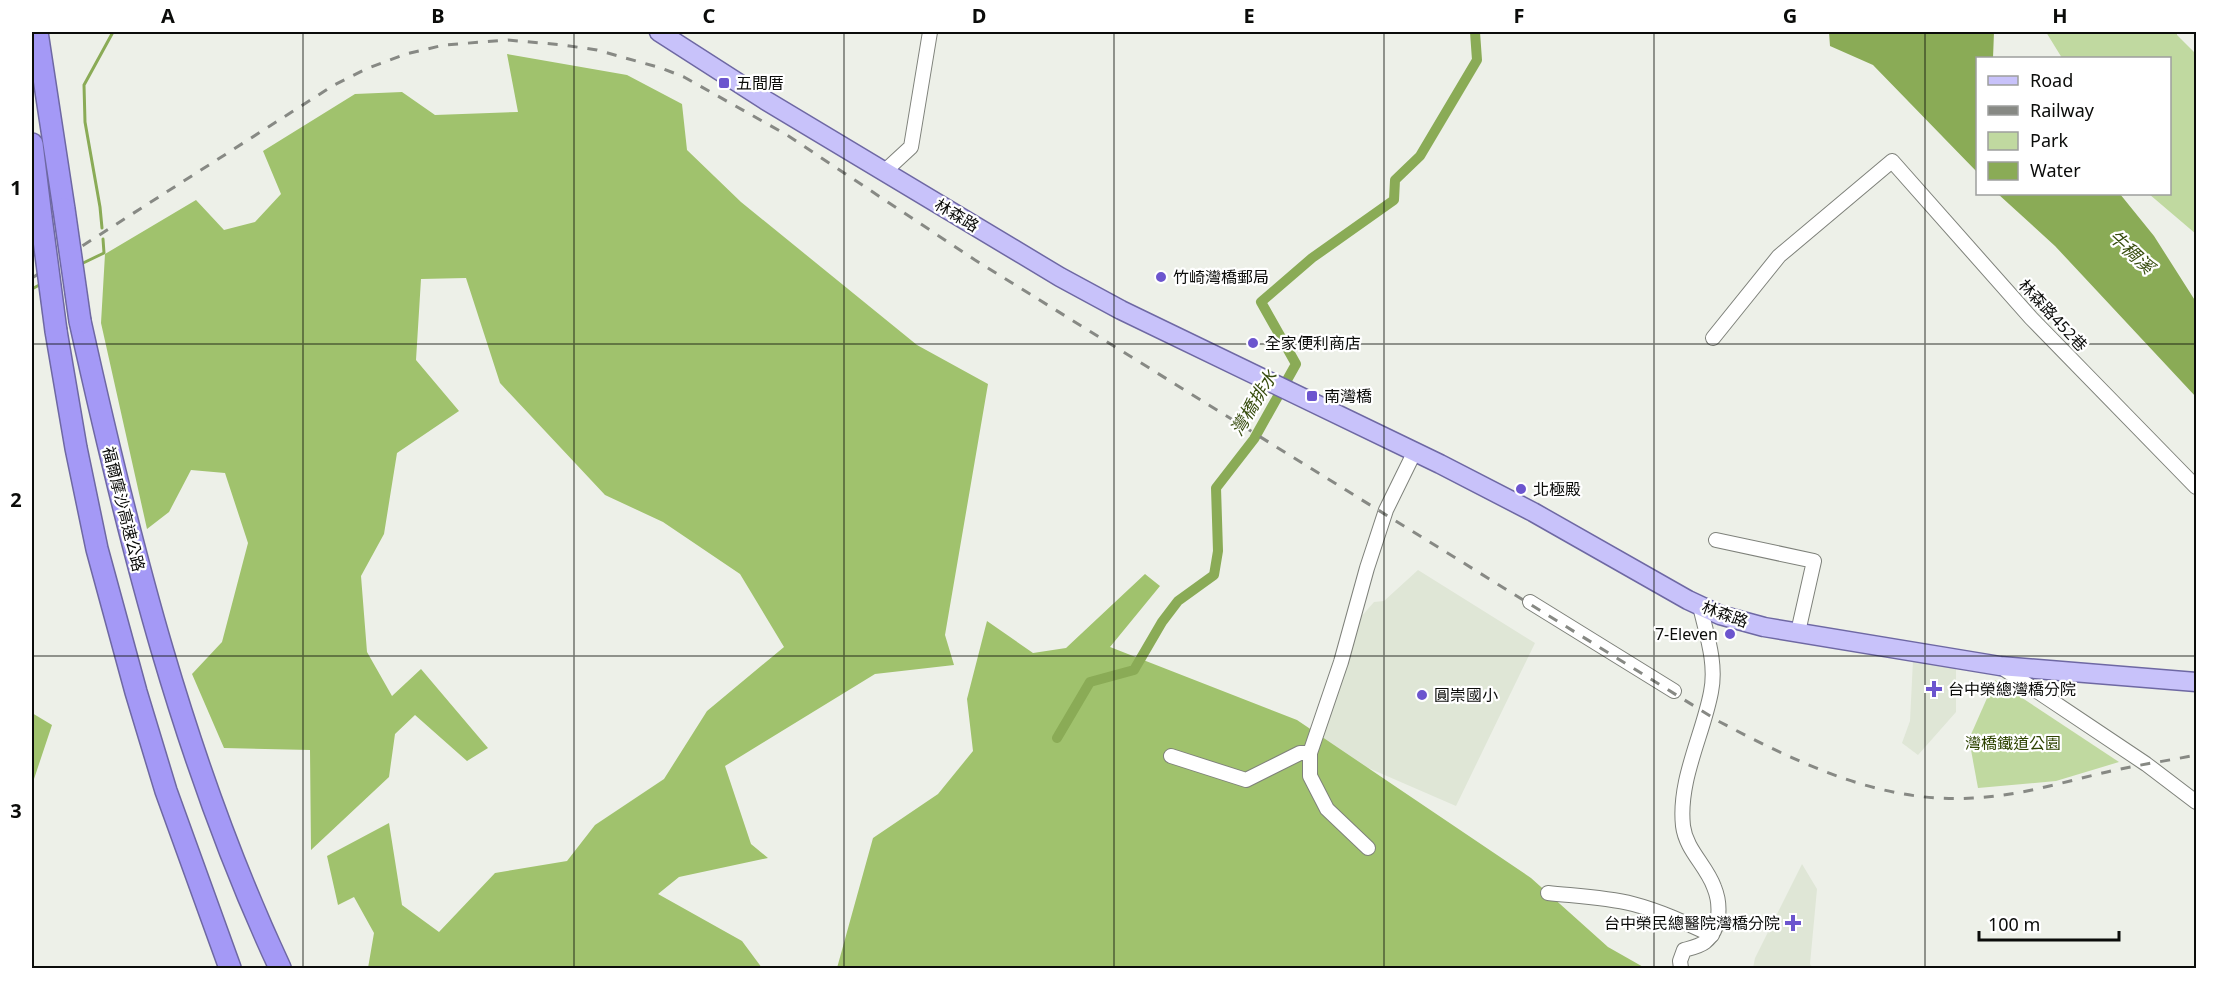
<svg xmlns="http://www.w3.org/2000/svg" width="2228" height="1000" viewBox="0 0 2228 1000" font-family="'Noto Sans','Noto Sans TC',sans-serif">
<rect width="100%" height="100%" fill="#edf0e8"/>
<g fill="#dfe6d6">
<polygon points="1418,570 1535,643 1456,806 1320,747 1353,626 1374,602 1384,601"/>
<polygon points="1913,660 1956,666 1956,712 1918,755 1902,743 1910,721"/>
<polygon points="1802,864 1817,889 1810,964 1813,968 1753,968 1755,958"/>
</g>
<g fill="#c0d9a0">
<polygon points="2046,32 2177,32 2177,35 2196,54 2196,234 2149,194 2170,194 2170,58 2062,58"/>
<polygon points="1995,680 2119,762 2056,781 1978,788 1969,739"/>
</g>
<g fill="#a0c26d">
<polygon points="507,54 627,75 682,104 687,150 741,202 917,345 988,384 945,635 954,665 875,674 725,766 751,844 768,858 679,877 658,894 742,941 762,968 368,968 374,933 354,897 338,905 327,856 389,823 402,905 439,932 495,873 567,861 595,825 664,779 707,711 784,647 740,574 663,522 605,495 500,383 466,278 421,279 416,360 459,411 397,453 384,534 361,576 367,652 392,696 421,669 488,748 467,761 415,715 395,734 389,777 311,850 310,750 224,748 192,674 222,642 248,543 225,473 191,470 169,512 147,529 101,323 105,254 196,200 224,230 255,222 281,194 263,151 355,94 402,92 435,115 518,112"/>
<polygon points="1145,574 1160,586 1110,647 1297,720 1531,878 1608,947 1645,968 837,968 873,838 938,794 973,751 967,699 987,621 1033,653 1066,648"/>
<polygon points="32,713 52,725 32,785"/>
</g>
<g fill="#8aab56">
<polygon points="1829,32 1994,32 1993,58 1978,58 1977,172 1873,65 1830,46"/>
<polygon points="1998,194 2120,194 2154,236 2196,302 2196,397 2055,246"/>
</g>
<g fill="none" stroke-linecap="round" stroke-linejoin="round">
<g stroke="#8aab56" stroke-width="3">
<polyline points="102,228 100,207 85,122 84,85 113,32"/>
<polyline points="79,265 104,253 103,239"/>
<polyline points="32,289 41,284"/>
</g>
<polyline stroke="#8aab56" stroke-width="10" points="1057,738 1090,682 1134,670 1162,622 1178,601 1214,575 1218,551 1216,488 1254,439 1296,364 1261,302 1312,258 1394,200 1395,180 1420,156 1477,60 1475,32"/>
<defs>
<g id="minor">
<polyline points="885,171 911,147 930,32"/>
<polyline points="1713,338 1779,256 1892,161 2031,318 2196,487"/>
<polyline points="1716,540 1814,561 1798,632"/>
<polyline points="1530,602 1674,691"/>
<polyline points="2001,667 2146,764 2196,802"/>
<polyline points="1171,756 1246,780 1300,753 1310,753"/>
<polyline points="1368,848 1327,809 1310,776 1310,753 1341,662 1367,568 1386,510 1415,451"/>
<path d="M1548,893C1576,896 1605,897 1633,904C1660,911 1686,923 1712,935"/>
<path d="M1681,968L1680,961L1684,950C1691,948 1700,946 1705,942C1721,929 1721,904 1714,887C1706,865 1686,850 1683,826C1678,780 1703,735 1711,692C1717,663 1706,633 1700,606"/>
</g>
<polyline id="major" points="659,32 765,100 1060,277 1121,310 1440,464 1533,512 1688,600 1720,615 1764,627 2000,666 2196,682"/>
<g id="highway">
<polyline points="37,32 64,209"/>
<polyline points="32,144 41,217"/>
<path d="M80,321C129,542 184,763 280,968"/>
<polyline points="56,331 76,448 97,549 136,692 166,791 230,968"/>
</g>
</defs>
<use href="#minor" stroke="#7e817a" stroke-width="16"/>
<use href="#major" stroke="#6e68a3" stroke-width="21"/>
<use href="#highway" stroke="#6e68a3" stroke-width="24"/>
<use href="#minor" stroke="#fff" stroke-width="14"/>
<use href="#major" stroke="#c8c2fa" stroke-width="18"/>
<use href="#highway" stroke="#a499f6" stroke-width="21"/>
<path stroke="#878984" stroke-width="3" stroke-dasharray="10 10" stroke-linecap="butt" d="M32,278L334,85L366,69L406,54L444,45L508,40L563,45L597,50L661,68L684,77L787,135L975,260L1720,722C1798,763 1882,804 1973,798C2019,796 2063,782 2107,772C2136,765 2167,761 2196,755"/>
<defs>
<g id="highway-bridge">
<polyline points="64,209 80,321"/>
<polyline points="41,217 56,331"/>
</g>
</defs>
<use href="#highway-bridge" stroke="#6e68a3" stroke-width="24" stroke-linecap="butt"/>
<use href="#highway-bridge" stroke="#a499f6" stroke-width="21"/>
</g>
<path fill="none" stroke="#0b0c0a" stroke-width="1.5" stroke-opacity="0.55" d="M303,32V968M574,32V968M844,32V968M1114,32V968M1384,32V968M1654,32V968M1925,32V968M32,344H2196M32,656H2196"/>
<g fill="#6c55ce" stroke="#fff" stroke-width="2">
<rect x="718" y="77" width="12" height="12" rx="3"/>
<circle cx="1161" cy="277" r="6"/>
<circle cx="1253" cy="343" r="6"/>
<rect x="1306" y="390" width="12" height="12" rx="3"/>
<circle cx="1521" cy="489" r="6"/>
<circle cx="1730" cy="634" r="6"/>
<path d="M1931 680h6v6h6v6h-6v6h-6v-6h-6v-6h6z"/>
<circle cx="1422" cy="695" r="6"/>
<path d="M1790 914h6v6h6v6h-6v6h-6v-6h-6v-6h6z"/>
</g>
<g text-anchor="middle" stroke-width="4.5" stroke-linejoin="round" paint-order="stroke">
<g font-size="16" fill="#0b0c0a" stroke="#fff" text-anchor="start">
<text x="736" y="89">五間厝</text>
<text x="1173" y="283">竹崎灣橋郵局</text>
<text x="1265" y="349">全家便利商店</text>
<text x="1324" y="402">南灣橋</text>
<text x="1533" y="495">北極殿</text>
<text x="1718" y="640" text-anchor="end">7-Eleven</text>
<text x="1948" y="695">台中榮總灣橋分院</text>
<text x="1434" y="701">圓崇國小</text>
<text x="1780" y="929" text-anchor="end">台中榮民總醫院灣橋分院</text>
</g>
<g font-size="16" fill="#0b0c0a" stroke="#fff">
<text transform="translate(957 215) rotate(31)" y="6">林森路</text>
<text transform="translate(2053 315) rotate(47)" y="6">林森路452巷</text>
<text transform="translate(124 509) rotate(76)" y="6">福爾摩沙高速公路</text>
<text transform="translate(1725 614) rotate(20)" y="6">林森路</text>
</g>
<g font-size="16" fill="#2e4301" stroke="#fff">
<text x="2013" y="749">灣橋鐵道公園</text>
</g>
<g font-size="18" font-style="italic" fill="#384d0f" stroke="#fff">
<text transform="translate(2131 252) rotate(43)" y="6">牛稠溪</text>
<text transform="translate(1254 403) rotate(-59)" y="6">灣橋排水</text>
</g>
</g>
<rect width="2228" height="1000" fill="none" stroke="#ffffff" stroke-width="66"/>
<rect x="1976" y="57" width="195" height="138" fill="#ffffff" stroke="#9d9e9d" stroke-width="1.5"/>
<rect x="1988" y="76" width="30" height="9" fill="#c8c2fa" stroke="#9d9e9d" stroke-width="1.5"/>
<text x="2030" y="87" font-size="18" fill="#0b0c0a">Road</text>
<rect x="1988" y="106" width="30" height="9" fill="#878984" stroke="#9d9e9d" stroke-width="1.5"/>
<text x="2030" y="117" font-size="18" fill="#0b0c0a">Railway</text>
<rect x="1988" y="132" width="30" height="18" fill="#c0d9a0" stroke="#9d9e9d" stroke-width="1.5"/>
<text x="2030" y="147" font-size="18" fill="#0b0c0a">Park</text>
<rect x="1988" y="162" width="30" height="18" fill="#8aab56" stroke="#9d9e9d" stroke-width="1.5"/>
<text x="2030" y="177" font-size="18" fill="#0b0c0a">Water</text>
<path d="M1979 931v9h140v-9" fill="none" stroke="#0b0c0a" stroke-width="3"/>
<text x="1988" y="931" font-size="18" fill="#0b0c0a" stroke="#ffffff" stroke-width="4.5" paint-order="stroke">100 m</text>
<rect x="33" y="33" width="2162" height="934" fill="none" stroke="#0b0c0a" stroke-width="2"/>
<g font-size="20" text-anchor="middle" font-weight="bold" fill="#0b0c0a">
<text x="168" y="23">A</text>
<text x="438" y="23">B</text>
<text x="709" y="23">C</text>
<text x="979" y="23">D</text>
<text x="1249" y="23">E</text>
<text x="1519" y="23">F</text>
<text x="1790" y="23">G</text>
<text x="2060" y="23">H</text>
<text x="16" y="195">1</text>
<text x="16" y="507">2</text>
<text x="16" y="818">3</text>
</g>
</svg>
